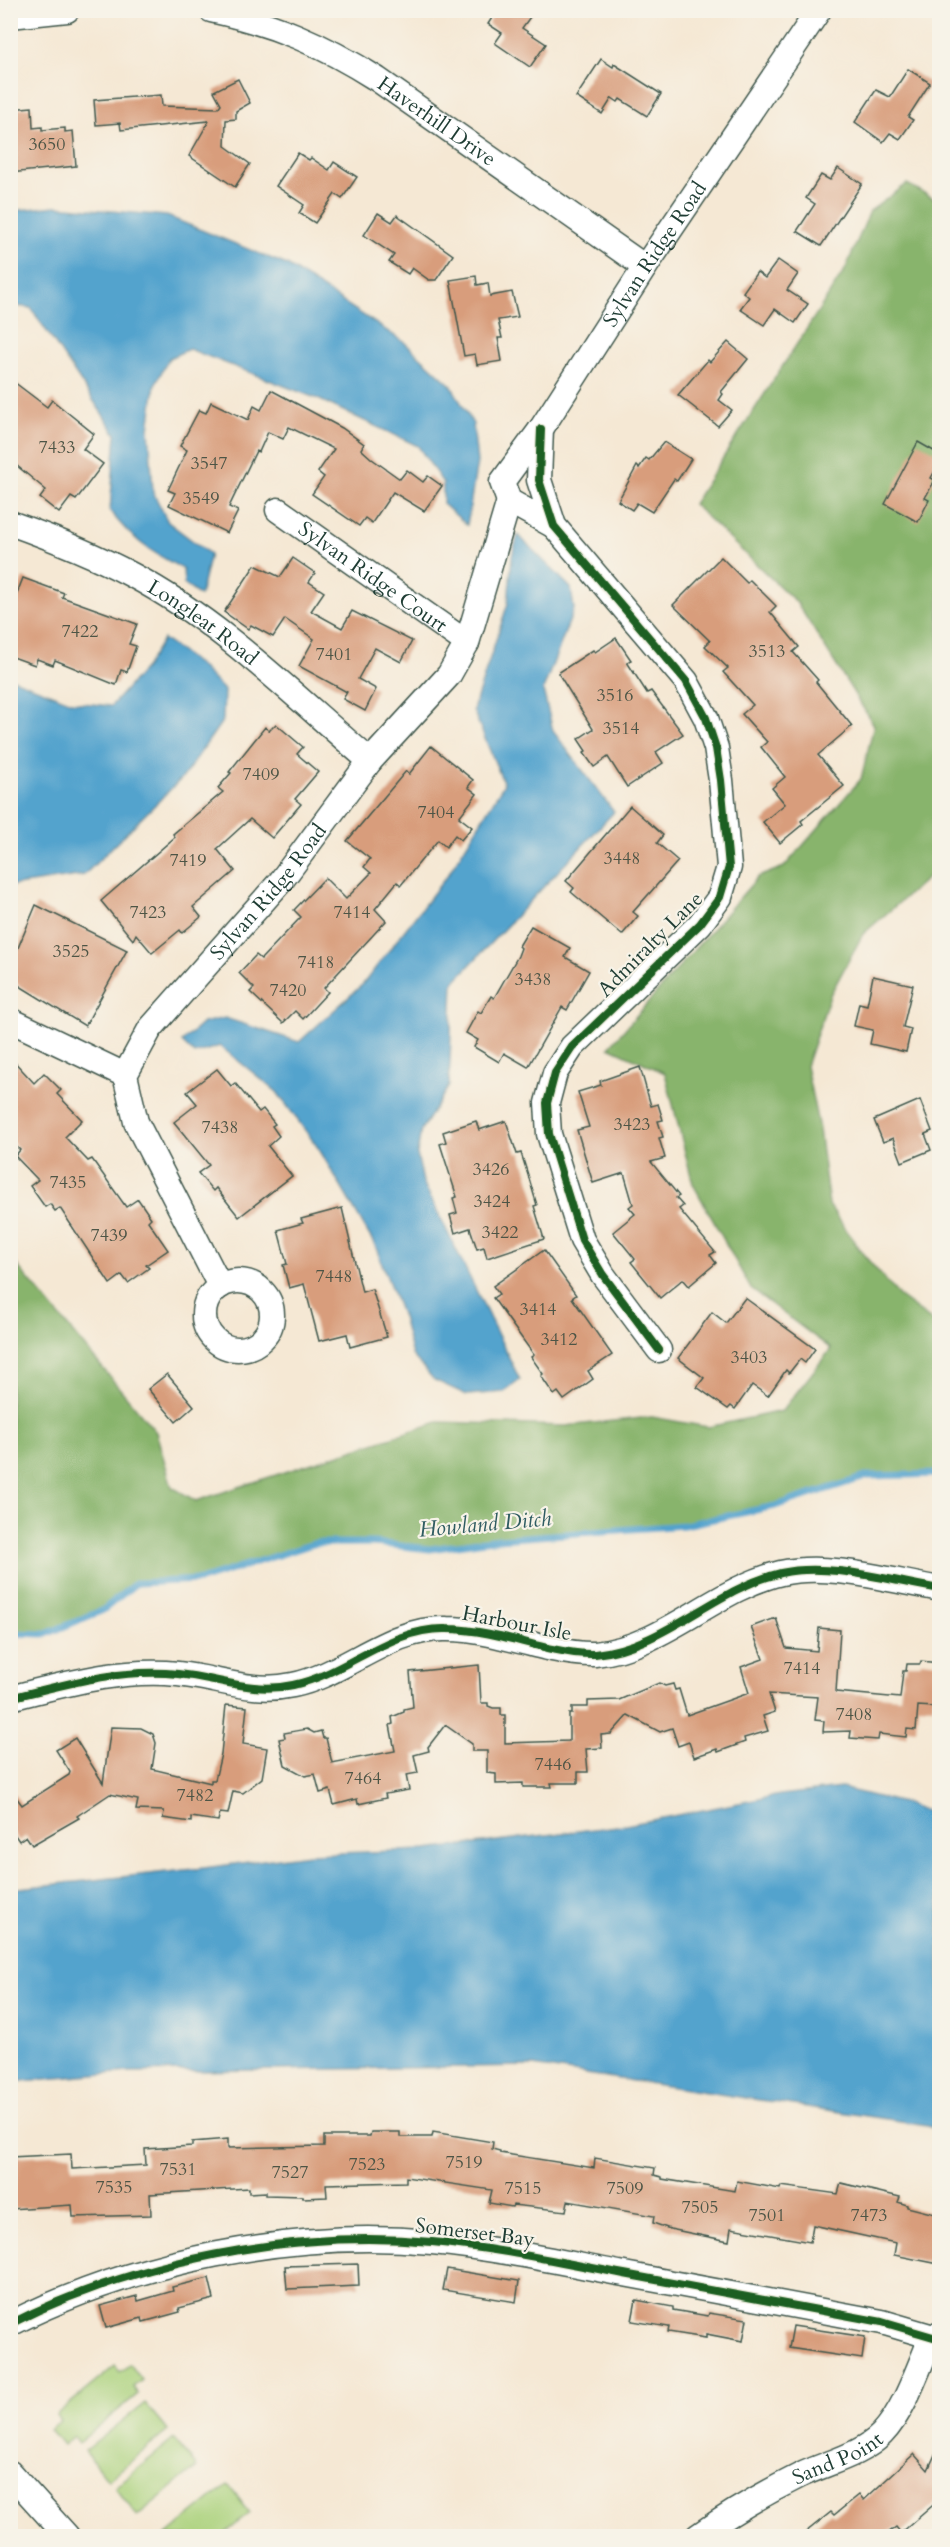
<svg xmlns="http://www.w3.org/2000/svg" width="950" height="2547" viewBox="0 0 950 2547" font-family="Cardo,serif">
<rect width="100%" height="100%" fill="#f7f3e8"/>
<filter id="ink" filterUnits="userSpaceOnUse"><feTurbulence type="fractalNoise" baseFrequency=".0167" numOctaves="2"/><feDisplacementMap in="SourceGraphic" scale="12" xChannelSelector="R" yChannelSelector="G"/><feConvolveMatrix kernelMatrix="1 2 1 2 8 2 1 2 1" color-interpolation-filters="sRGB"/></filter>
<filter id="wash" filterUnits="userSpaceOnUse"><feTurbulence type="fractalNoise" baseFrequency=".008" numOctaves="4" result="noise"/><feDisplacementMap in="SourceGraphic" scale="24" xChannelSelector="R" yChannelSelector="G"/><feGaussianBlur stdDeviation="1.35" result="paint"/><feColorMatrix in="noise" values="0 0 0 0 0 0 0 0 0 0 0 0 0 0 0 0 0 1.4 0 .05"/><feComposite in="paint" operator="in"/></filter>
<g filter="url(#wash)">
<rect width="100%" height="100%" fill="#f5e8d4"/>
<g fill="#abd27d" stroke="#658858" stroke-width="1.5">
<polygon points="130,2364 142,2380 133,2387 138,2394 78,2443 73,2436 63,2445 50,2429 60,2421 56,2415 115,2366 120,2372"/>
<polygon points="145,2403 168,2431 108,2480 85,2451"/>
<polygon points="174,2439 197,2467 137,2516 115,2487"/>
<polygon points="228,2485 250,2513 222,2536 166,2536"/>
</g>
<polygon fill="#88b46c" stroke="#547850" stroke-width="1.5" points="907,184 939,201 939,868 863,934 830,995 806,1066 819,1129 829,1205 863,1254 901,1298 939,1326 939,1474 868,1476 775,1506 684,1525 498,1539 430,1549 374,1543 316,1543 200,1580 136,1583 103,1610 46,1634 11,1633 10,1257 156,1432 172,1487 196,1501 438,1422 565,1426 652,1417 708,1427 782,1411 831,1349 751,1289 693,1184 665,1073 609,1047 758,877 784,867 861,779 874,725 797,603 693,504 845,270 870,211"/>
<g fill="#53a3cd" stroke="#397080" stroke-width="1.5">
<path d="M56,206L167,216L287,265L404,342L451,385L473,424L477,462L467,525L443,504V483L418,446L318,399L189,349L169,358L155,385L149,429L153,492L168,522L210,554L200,596L184,584L183,569C151,552 132,540 110,511L116,434L31,308L11,305V211Z"/>
<polygon points="518,535 571,588 574,609 543,690 553,731 614,812 453,983 449,1086 421,1130 417,1154 423,1182 520,1380 504,1392 467,1395 434,1380 412,1355 402,1317 375,1245 319,1149 277,1092 220,1046 194,1054 182,1042 203,1023 225,1018 299,1042 363,984 449,873 504,784 473,710 508,603 512,556"/>
<polygon points="163,639 199,665 224,690 223,720 184,776 84,875 11,886 11,678 72,702 111,706 146,667"/>
<polygon points="841,1788 907,1804 939,1815 939,2131 927,2125 533,2066 128,2072 11,2082 11,1889 204,1868 309,1854 426,1850 626,1825 780,1795"/>
</g>
<g fill="none" stroke-linecap="round" stroke-linejoin="round">
<polyline stroke="#53a3cd" stroke-width="7" points="10,1633 46,1634 103,1610 136,1583 200,1580 316,1543 374,1543 430,1549 498,1539 684,1525 775,1506 868,1476 940,1474"/>
</g>
<g id="blocks">
<g fill="#d89d7b">
<polygon points="497,10 535,10 522,28 546,44 530,67 495,43 502,33 488,24"/>
<polygon points="601,59 613,67 614,64 661,94 647,116 620,99 618,102 612,98 602,114 576,97"/>
<polygon points="908,69 930,83 908,117 913,120 900,139 890,133 883,142 855,122 876,90 890,97"/>
<polygon points="238,79 250,103 236,111 236,119 226,120 225,146 250,164 235,187 189,156 209,121 121,130 120,123 96,125 94,100 161,95 162,106 218,108 221,104 214,91"/>
<polygon points="32,107 33,128 42,127 42,130 65,128 65,132 73,131 76,166 10,173 10,109"/>
<polygon points="298,153 309,160 311,158 329,170 334,162 357,177 342,199 335,194 315,223 299,213 304,205 276,186"/>
<polygon points="838,168 862,184 821,246 797,231 815,204 806,198 821,175 830,180"/>
<polygon points="378,213 392,222 397,215 453,255 436,280 429,280 412,268 408,274 389,262 394,255 364,235"/>
<polygon points="778,260 798,274 787,290 808,304 795,323 775,309 764,325 740,309 749,297 743,292 757,272 765,278"/>
<polygon points="476,276 477,285 488,283 490,296 512,292 518,317 498,320 502,338 498,338 502,361 477,365 475,354 464,356 450,280"/>
<polygon points="728,342 748,359 721,392 723,394 719,400 732,410 718,426 678,395 708,360 710,362"/>
<polygon points="10,379 47,407 52,400 94,434 83,449 103,464 76,500 71,497 59,513 40,498 46,490 10,460"/>
<polygon points="271,390 342,428 364,444 361,449 372,459 400,479 407,470 423,482 428,476 442,486 424,511 393,492 372,523 365,518 359,526 312,494 324,477 318,472 334,449 289,427 283,439 268,432 259,452 256,451 229,507 238,511 227,533 169,505 175,493 168,490 187,450 180,446 199,410 206,413 211,402 248,420 254,406 261,410"/>
<polygon points="664,442 691,459 677,481 674,479 652,512 637,503 632,510 618,501 637,466 639,468 646,458 649,460"/>
<polygon points="918,442 939,454 939,464 931,478 935,480 925,498 929,500 918,522 885,504"/>
<polygon points="721,557 747,583 750,580 776,606 770,612 799,647 793,652 818,680 816,682 852,726 818,755 844,786 801,821 803,824 780,843 763,822 785,804 772,788 785,777 761,747 767,742 742,714 753,705 723,672 728,668 705,646 710,641 673,605"/>
<polygon points="293,558 315,573 309,582 324,592 311,611 342,628 352,611 412,641 401,662 375,648 358,679 376,689 365,711 343,699 347,692 299,666 314,639 285,619 273,637 251,625 248,629 224,612 255,565 280,577"/>
<polygon points="23,578 64,593 62,597 137,624 129,644 136,646 127,672 121,670 116,685 55,660 53,665 37,659 35,665 10,656 10,611"/>
<polygon points="616,638 631,660 627,662 647,693 651,691 683,734 656,752 663,763 627,787 608,757 594,767 584,753 586,751 578,739 593,729 558,673 593,650 595,652"/>
<polygon points="276,724 303,747 297,754 318,772 295,799 301,804 272,838 250,819 217,849 235,871 193,907 201,917 182,933 180,930 152,953 136,934 133,940 101,901 175,837 173,834 223,792 218,788 231,773 229,772 265,727 269,731"/>
<polygon points="431,746 473,780 468,787 477,794 459,817 472,827 461,840 455,835 446,847 438,840 401,885 397,882 375,909 386,921 324,988 328,992 303,1019 295,1011 283,1023 250,992 254,988 239,973 256,955 261,959 301,917 294,910 325,878 346,899 371,873 364,867 370,859 347,841 406,771 409,774"/>
<polygon points="630,806 663,835 657,843 678,861 633,912 638,916 622,935 571,892 574,888 566,881"/>
<polygon points="36,905 127,950 85,1026 10,980 10,967"/>
<polygon points="531,926 570,948 565,957 589,971 567,1010 562,1007 528,1067 504,1053 499,1062 474,1047 478,1040 466,1033 478,1011 481,1013 491,996 494,998 518,956 521,948 519,946"/>
<polygon points="873,976 913,985 903,1027 911,1029 906,1052 870,1044 873,1030 854,1026 859,1003 867,1005"/>
<polygon points="10,1057 34,1083 44,1073 61,1090 57,1094 82,1120 65,1137 88,1161 92,1159 126,1207 138,1199 151,1218 148,1221 168,1250 146,1265 149,1268 128,1283 122,1275 110,1284 60,1208 55,1211 50,1204 45,1207 30,1186 38,1180 15,1156 20,1150 10,1140"/>
<polygon points="640,1067 651,1106 658,1104 663,1120 658,1121 663,1137 659,1138 665,1158 651,1162 679,1196 676,1198 683,1206 679,1209 715,1252 710,1255 716,1263 689,1286 683,1279 660,1298 631,1262 635,1259 613,1232 635,1214 629,1207 633,1204 624,1173 593,1183 577,1130 589,1127 578,1092 601,1085 600,1081"/>
<polygon points="217,1069 231,1086 235,1083 259,1112 263,1109 275,1124 272,1126 279,1136 268,1146 292,1176 239,1217 216,1188 213,1191 198,1173 209,1165 174,1122 197,1104 187,1092"/>
<polygon points="920,1100 932,1131 925,1134 931,1150 902,1162 893,1138 883,1142 874,1120"/>
<polygon points="476,1121 479,1130 506,1121 517,1154 521,1153 528,1175 537,1205 534,1206 544,1239 487,1258 484,1247 477,1249 470,1228 455,1233 450,1215 457,1213 453,1198 457,1197 440,1144 446,1142 443,1132"/>
<polygon points="342,1208 362,1292 372,1289 387,1337 350,1347 347,1334 319,1341 304,1284 289,1288 283,1265 287,1264 278,1230 303,1223 301,1219"/>
<polygon points="544,1250 576,1295 572,1298 612,1355 588,1371 593,1379 564,1400 558,1392 554,1395 541,1376 543,1374 531,1357 534,1355 493,1298 499,1294 493,1286"/>
<polygon points="745,1298 815,1349 805,1363 800,1359 789,1373 786,1370 768,1396 752,1385 735,1409 731,1406 728,1409 697,1387 704,1378 678,1358 712,1312 726,1323"/>
<polygon points="167,1374 194,1406 176,1422 148,1389"/>
<polygon points="776,1618 786,1648 817,1651 819,1628 840,1630 836,1692 900,1698 903,1671 906,1671 907,1664 920,1664 921,1661 939,1663 939,1695 934,1694 933,1707 918,1706 916,1730 907,1729 906,1737 879,1734 878,1740 850,1738 851,1731 823,1732 824,1721 815,1720 818,1697 769,1694 775,1712 763,1716 768,1731 744,1738 745,1742 718,1752 717,1749 694,1757 689,1742 678,1746 672,1728 660,1732 628,1715 611,1734 601,1735 602,1748 586,1749 588,1772 578,1772 578,1783 551,1783 552,1787 523,1787 523,1783 496,1784 496,1774 487,1773 487,1751 472,1751 472,1744 445,1725 428,1747 429,1751 414,1755 418,1773 406,1775 409,1790 385,1794 386,1798 358,1804 357,1799 334,1805 330,1790 320,1793 315,1774 305,1776 285,1765 279,1739 285,1738 284,1733 307,1729 314,1733 321,1731 323,1738 326,1738 332,1763 395,1751 390,1725 393,1724 392,1717 404,1712 404,1709 413,1707 410,1672 479,1665 481,1703 488,1703 488,1706 493,1708 501,1708 501,1715 505,1715 505,1743 569,1741 569,1714 572,1714 572,1707 588,1707 588,1701 619,1700 659,1683 665,1686 673,1684 675,1690 679,1689 687,1715 749,1693 741,1667 763,1659 751,1627"/>
<polygon points="226,1705 247,1707 243,1744 267,1748 262,1778 243,1793 233,1791 228,1814 220,1813 218,1821 191,1817 191,1822 163,1818 164,1811 136,1810 138,1800 110,1794 77,1816 79,1818 32,1845 26,1836 19,1841 10,1828 10,1789 22,1805 69,1775 70,1772 56,1750 75,1738 103,1783 111,1727 141,1728 153,1734 156,1743 152,1769 211,1783 211,1780 215,1780 221,1754"/>
<polygon points="371,2132 400,2132 400,2137 432,2137 433,2132 493,2142 492,2149 500,2151 500,2153 594,2168 595,2158 655,2168 654,2175 662,2177 662,2179 735,2191 737,2181 780,2189 781,2186 838,2194 841,2183 900,2197 898,2202 907,2205 907,2207 939,2215 939,2264 894,2255 896,2243 813,2225 810,2242 731,2228 729,2241 670,2229 653,2223 654,2216 568,2201 566,2211 513,2205 512,2207 489,2203 492,2190 406,2177 406,2182 326,2184 327,2197 303,2198 303,2196 266,2195 266,2192 249,2193 249,2188 150,2194 151,2215 73,2217 72,2205 10,2209 10,2157 71,2154 72,2169 146,2165 145,2149 192,2146 192,2142 228,2139 228,2148 324,2146 324,2136 370,2136"/>
<polygon points="358,2264 359,2286 287,2289 285,2266"/>
<polygon points="447,2269 519,2281 516,2302 443,2290"/>
<polygon points="209,2278 214,2299 179,2308 180,2312 143,2322 142,2318 106,2328 100,2306 137,2296 138,2301 173,2291 172,2287"/>
<polygon points="636,2300 673,2307 673,2310 708,2316 709,2313 747,2319 743,2341 706,2334 706,2338 668,2332 669,2327 632,2321"/>
<polygon points="793,2326 865,2337 862,2359 789,2348"/>
<polygon points="939,2446 939,2500 901,2533 896,2527 884,2536 801,2536 831,2512 834,2515 859,2495 864,2500 914,2454 928,2470"/>
</g>
</g>
</g>
<g filter="url(#ink)">
<use href="#blocks" fill-opacity="0" stroke="#3f574c" stroke-width="1.5"/>
<g fill="none" stroke-linecap="round" stroke-linejoin="round">
<defs>
<g id="street">
<path id="s1" d="M211,10C275,24 322,44 377,79L645,267"/>
<polyline points="10,16 67,10"/>
<polyline points="541,429 539,480 554,526 686,681 706,718 716,748 721,780 729,867 720,897 700,924 572,1047 555,1073 547,1103 549,1134 582,1240 603,1275 659,1350"/>
<path id="s2" d="M278,510L467,643"/>
<path id="s3" d="M10,523C52,538 93,554 132,575C221,622 294,696 370,761"/>
<path id="s4" d="M554,526L509,501L502,482L541,429L645,267L819,10"/>
<polyline points="10,1020 125,1075"/>
<circle cx="238" cy="1315" r="34"/>
<path id="s5" d="M220,1286L136,1122L125,1075L150,1029L281,881L370,761L449,675L467,643L509,501"/>
<path d="M10,1698C66,1684 121,1668 178,1674C218,1678 252,1694 293,1685C347,1674 389,1627 447,1629C480,1629 515,1640 547,1648C562,1651 579,1655 595,1654C665,1647 714,1589 781,1573C828,1562 892,1581 940,1589"/>
<path d="M10,2324C134,2261 293,2229 432,2242C496,2248 560,2262 624,2274C710,2290 796,2306 882,2322L940,2339"/>
<polyline points="10,2473 67,2536"/>
<path id="s6" d="M698,2536C730,2513 765,2493 801,2475C826,2463 862,2455 882,2434C905,2410 919,2366 932,2336"/>
</g>
</defs>
<use href="#street" stroke="#3f574c" stroke-width="27"/>
<use href="#street" stroke="#fff" stroke-width="24"/>
<defs>
<g id="cycleway">
<polyline points="541,429 539,480 554,526 686,681 706,718 716,748 721,780 729,867 720,897 700,924 572,1047 555,1073 547,1103 549,1134 582,1240 603,1275 659,1350"/>
<path d="M10,1698C66,1684 121,1668 178,1674C218,1678 252,1694 293,1685C347,1674 389,1627 447,1629C480,1629 515,1640 547,1648C562,1651 579,1655 595,1654C665,1647 714,1589 781,1573C828,1562 892,1581 940,1589"/>
<path d="M10,2324C134,2261 293,2229 432,2242C496,2248 560,2262 624,2274C710,2290 796,2306 882,2322L940,2339"/>
</g>
</defs>
<use href="#cycleway" stroke="#f7f3e8" stroke-width="11"/>
<use href="#cycleway" stroke="#1b5e20" stroke-width="8"/>
</g>
</g>
<g text-anchor="middle" stroke-width="4.5" stroke-linejoin="round" paint-order="stroke">
<g font-size="18" fill="#4d5546">
<text x="47" y="150">3650</text>
<text x="57" y="453">7433</text>
<text x="209" y="469">3547</text>
<text x="201" y="504">3549</text>
<text x="80" y="637">7422</text>
<text x="767" y="657">3513</text>
<text x="334" y="660">7401</text>
<text x="615" y="701">3516</text>
<text x="621" y="734">3514</text>
<text x="261" y="780">7409</text>
<text x="436" y="818">7404</text>
<text x="622" y="864">3448</text>
<text x="188" y="866">7419</text>
<text x="148" y="918">7423</text>
<text x="352" y="918">7414</text>
<text x="71" y="957">3525</text>
<text x="316" y="968">7418</text>
<text x="533" y="985">3438</text>
<text x="288" y="996">7420</text>
<text x="632" y="1130">3423</text>
<text x="220" y="1133">7438</text>
<text x="491" y="1175">3426</text>
<text x="68" y="1188">7435</text>
<text x="492" y="1207">3424</text>
<text x="500" y="1238">3422</text>
<text x="109" y="1241">7439</text>
<text x="334" y="1282">7448</text>
<text x="538" y="1315">3414</text>
<text x="559" y="1345">3412</text>
<text x="749" y="1363">3403</text>
<text x="802" y="1674">7414</text>
<text x="854" y="1720">7408</text>
<text x="553" y="1770">7446</text>
<text x="363" y="1784">7464</text>
<text x="195" y="1801">7482</text>
<text x="464" y="2168">7519</text>
<text x="367" y="2170">7523</text>
<text x="178" y="2175">7531</text>
<text x="290" y="2178">7527</text>
<text x="114" y="2193">7535</text>
<text x="523" y="2194">7515</text>
<text x="625" y="2194">7509</text>
<text x="700" y="2213">7505</text>
<text x="767" y="2221">7501</text>
<text x="869" y="2221">7473</text>
</g>
<g font-size="21" fill="#1f3d34" stroke="#f7f3e8">
<text dy="7" stroke="none"><textPath href="#s1" startOffset="254">Haverhill Drive</textPath></text>
<text dy="7" stroke="none"><textPath href="#s4" startOffset="346">Sylvan Ridge Road</textPath></text>
<text dy="7" stroke="none"><textPath href="#s2" startOffset="116">Sylvan Ridge Court</textPath></text>
<text dy="7" stroke="none"><textPath href="#s3" startOffset="218">Longleat Road</textPath></text>
<text dy="7" stroke="none"><textPath href="#s5" startOffset="466">Sylvan Ridge Road</textPath></text>
<text transform="translate(650 944) rotate(-45)" y="7">Admiralty Lane</text>
<text transform="translate(517 1623) rotate(11)" y="7">Harbour Isle</text>
<text transform="translate(475 2232) rotate(7)" y="7">Somerset Bay</text>
<text dy="7" stroke="none"><textPath href="#s6" startOffset="160">Sand Point</textPath></text>
</g>
<g font-size="22" font-style="italic" fill="#2f5c62" stroke="#f7f3e8">
<text transform="translate(485 1523) rotate(-5)" y="8">Howland Ditch</text>
</g>
</g>
<rect width="950" height="2547" fill="none" stroke="#f7f3e8" stroke-width="36"/>
</svg>
